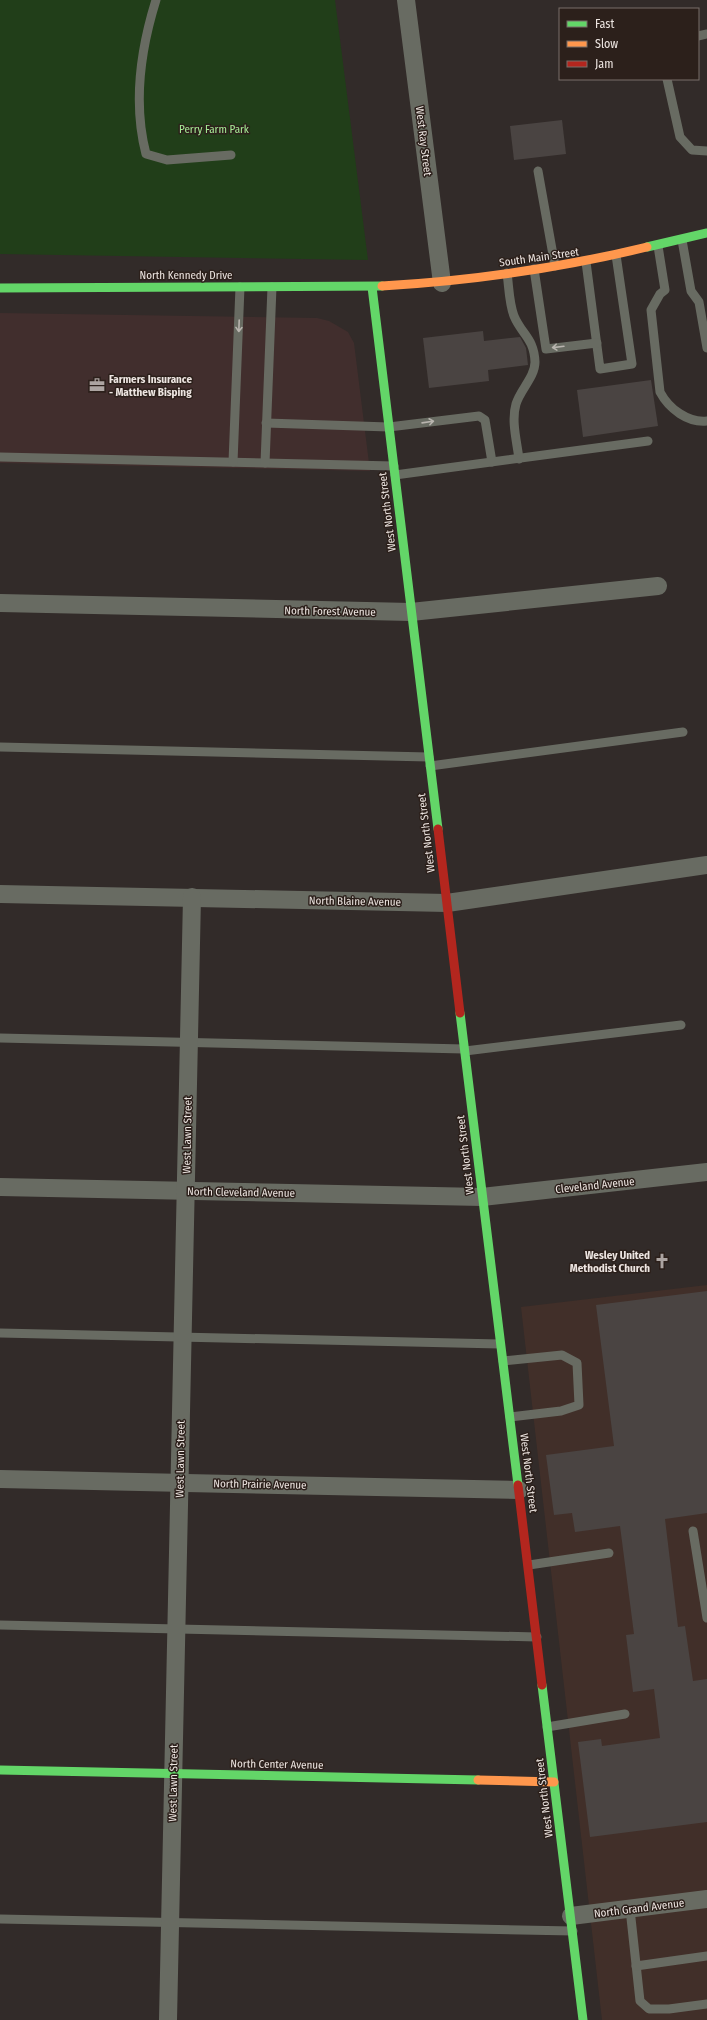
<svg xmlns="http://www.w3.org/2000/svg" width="707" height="2020" viewBox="0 0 707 2020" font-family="'Fira Sans Condensed',sans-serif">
<rect width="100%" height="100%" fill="#322b29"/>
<polygon fill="#412e2d" points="0,313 317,318 329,321 348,332 354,343 370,471 0,463"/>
<polygon fill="#412f29" points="707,1285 707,2020 602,2020 521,1307"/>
<polygon fill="#213e19" points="0,0 335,0 368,260 0,254"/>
<g fill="#4a4442">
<polygon points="562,120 566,154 514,160 510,126"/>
<polygon points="483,331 484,341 520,337 526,348 528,365 488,370 489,381 429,388 423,338"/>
<polygon points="651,380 658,426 583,437 577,390"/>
<polygon points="707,1291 707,1513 665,1519 678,1627 685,1626 693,1681 707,1679 707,1822 590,1837 578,1742 601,1739 602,1746 660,1738 654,1689 633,1692 626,1635 634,1634 620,1526 575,1532 572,1513 554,1515 546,1455 614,1446 596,1305"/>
</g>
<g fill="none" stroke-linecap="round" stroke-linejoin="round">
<g stroke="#686b62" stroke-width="9">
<path d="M156,0C141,48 133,104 146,154L167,160L231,155"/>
<polyline points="698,36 707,34"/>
<polyline points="667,79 680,137 692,150 707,151"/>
<polyline points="538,171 555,266"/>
<polyline points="682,240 691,291 699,302 707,348"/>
<path d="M658,246L665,290L660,294L651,310L660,392C669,409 688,423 707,421"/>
<polyline points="586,262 600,369 632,364 616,255"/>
<polyline points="534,269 546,349 597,343"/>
<path d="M507,273C509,287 509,303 514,316C522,335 534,338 535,362C535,377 520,390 516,404C511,421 517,442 519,459"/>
<polyline points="266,423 389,427 479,416 485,420 492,462"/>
<polyline points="0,457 394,466"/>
<polyline points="233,462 240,287"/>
<polyline points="265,463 272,287"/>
<polyline points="395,475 648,441"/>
<polyline points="0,747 429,757"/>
<polyline points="430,766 683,732"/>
<polyline points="0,1038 464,1049"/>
<polyline points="465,1051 681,1025"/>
<polyline points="0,1333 500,1344"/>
<polyline points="503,1361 562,1355 577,1363 579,1405 561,1411 510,1417"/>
<polyline points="693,1531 707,1618"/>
<polyline points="529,1565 609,1553"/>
<polyline points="0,1625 537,1637"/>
<polyline points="547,1727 625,1714"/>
<polyline points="630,1909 640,2001 649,2009 669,2009 707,2004"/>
<polyline points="0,1919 573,1931"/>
<polyline points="636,1966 707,1956"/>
</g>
<g stroke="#686b62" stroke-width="18">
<polyline points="406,0 442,283"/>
<polyline points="0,603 411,612 658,586"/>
<polyline points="0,894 447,903 707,865"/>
<polyline points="0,1187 482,1197 707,1172"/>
<polyline points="0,1479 519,1490"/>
<polyline points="571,1916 707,1899"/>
<polyline points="168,2020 192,897"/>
</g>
<g stroke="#63d668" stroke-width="9">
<polyline points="647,247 707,233"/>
<polyline points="372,287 438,829"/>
<polyline points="0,288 382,286"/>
<polyline points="460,1013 518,1485"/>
<polyline points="542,1685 583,2020"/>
<polyline points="0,1770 478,1780"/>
</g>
<g stroke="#ff974d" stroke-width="9">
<path d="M382,286C471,281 560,268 647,247"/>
<polyline points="478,1780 554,1782"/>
</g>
<g stroke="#b3261e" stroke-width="9">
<polyline points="438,829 460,1013"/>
<polyline points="518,1485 542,1685"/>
</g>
</g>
<defs><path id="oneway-shaft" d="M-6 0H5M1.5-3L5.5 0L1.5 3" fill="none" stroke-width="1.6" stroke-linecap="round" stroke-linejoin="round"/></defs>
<g stroke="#b8b4ae">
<use href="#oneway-shaft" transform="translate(239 326) rotate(92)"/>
<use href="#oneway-shaft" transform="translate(558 347) rotate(173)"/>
<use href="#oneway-shaft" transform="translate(428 422) rotate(-8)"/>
</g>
<defs>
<symbol id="office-bare" viewBox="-9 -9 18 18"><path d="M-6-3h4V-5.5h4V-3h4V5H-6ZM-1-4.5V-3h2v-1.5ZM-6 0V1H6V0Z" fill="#aca4a1" stroke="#2c201b" stroke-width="2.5" paint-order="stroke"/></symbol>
<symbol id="church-bare" viewBox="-9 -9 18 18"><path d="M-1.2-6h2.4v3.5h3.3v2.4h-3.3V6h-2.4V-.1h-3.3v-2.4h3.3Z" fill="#aca4a1" stroke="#2c201b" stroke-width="2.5" paint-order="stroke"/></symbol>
</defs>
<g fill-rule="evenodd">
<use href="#office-bare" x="86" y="374" width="22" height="22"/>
<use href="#church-bare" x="651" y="1250" width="22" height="22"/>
</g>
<g text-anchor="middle" stroke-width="3" stroke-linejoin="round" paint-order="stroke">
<g font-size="11" fill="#a6ed96" stroke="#2c201b">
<text x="214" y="133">Perry Farm Park</text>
</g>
<g font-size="11" fill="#ede5e1" stroke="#2c201b">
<text transform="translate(424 141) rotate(83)" y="4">West Ray Street</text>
<text transform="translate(539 257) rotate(-8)" y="4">South Main Street</text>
<text x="186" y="279">North Kennedy Drive</text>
<text transform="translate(387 512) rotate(-97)" y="4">West North Street</text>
<text transform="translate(330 611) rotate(1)" y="4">North Forest Avenue</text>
<text transform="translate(426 833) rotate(-97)" y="4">West North Street</text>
<text transform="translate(355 901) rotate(1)" y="4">North Blaine Avenue</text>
<text transform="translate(187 1135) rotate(-89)" y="4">West Lawn Street</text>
<text transform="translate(465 1155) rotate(-97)" y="4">West North Street</text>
<text transform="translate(595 1185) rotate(-6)" y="4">Cleveland Avenue</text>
<text transform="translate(241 1192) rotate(1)" y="4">North Cleveland Avenue</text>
<text transform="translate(180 1459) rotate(-89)" y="4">West Lawn Street</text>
<text transform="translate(529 1473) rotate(83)" y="4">West North Street</text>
<text transform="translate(260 1484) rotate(1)" y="4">North Prairie Avenue</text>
<text transform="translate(277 1764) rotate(1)" y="4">North Center Avenue</text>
<text transform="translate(173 1783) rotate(-89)" y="4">West Lawn Street</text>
<text transform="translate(544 1798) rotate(-97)" y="4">West North Street</text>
<text transform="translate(639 1908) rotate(-7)" y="4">North Grand Avenue</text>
</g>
<g font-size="11" font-weight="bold" fill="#ede5e1" stroke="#2c201b" text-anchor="start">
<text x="109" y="383">Farmers Insurance<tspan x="109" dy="13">- Matthew Bisping</tspan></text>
<text x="650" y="1259" text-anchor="end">Wesley United<tspan x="650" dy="13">Methodist Church</tspan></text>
</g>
</g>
<rect x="559" y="8" width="140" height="72" fill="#2c201b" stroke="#796f6a"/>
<rect x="567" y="21" width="20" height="6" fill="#63d668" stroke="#796f6a"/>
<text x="595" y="28" font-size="12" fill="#ede5e1">Fast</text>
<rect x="567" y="41" width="20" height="6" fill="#ff974d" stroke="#796f6a"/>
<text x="595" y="48" font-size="12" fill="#ede5e1">Slow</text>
<rect x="567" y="61" width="20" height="6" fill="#b3261e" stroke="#796f6a"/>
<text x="595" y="68" font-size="12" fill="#ede5e1">Jam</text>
</svg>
